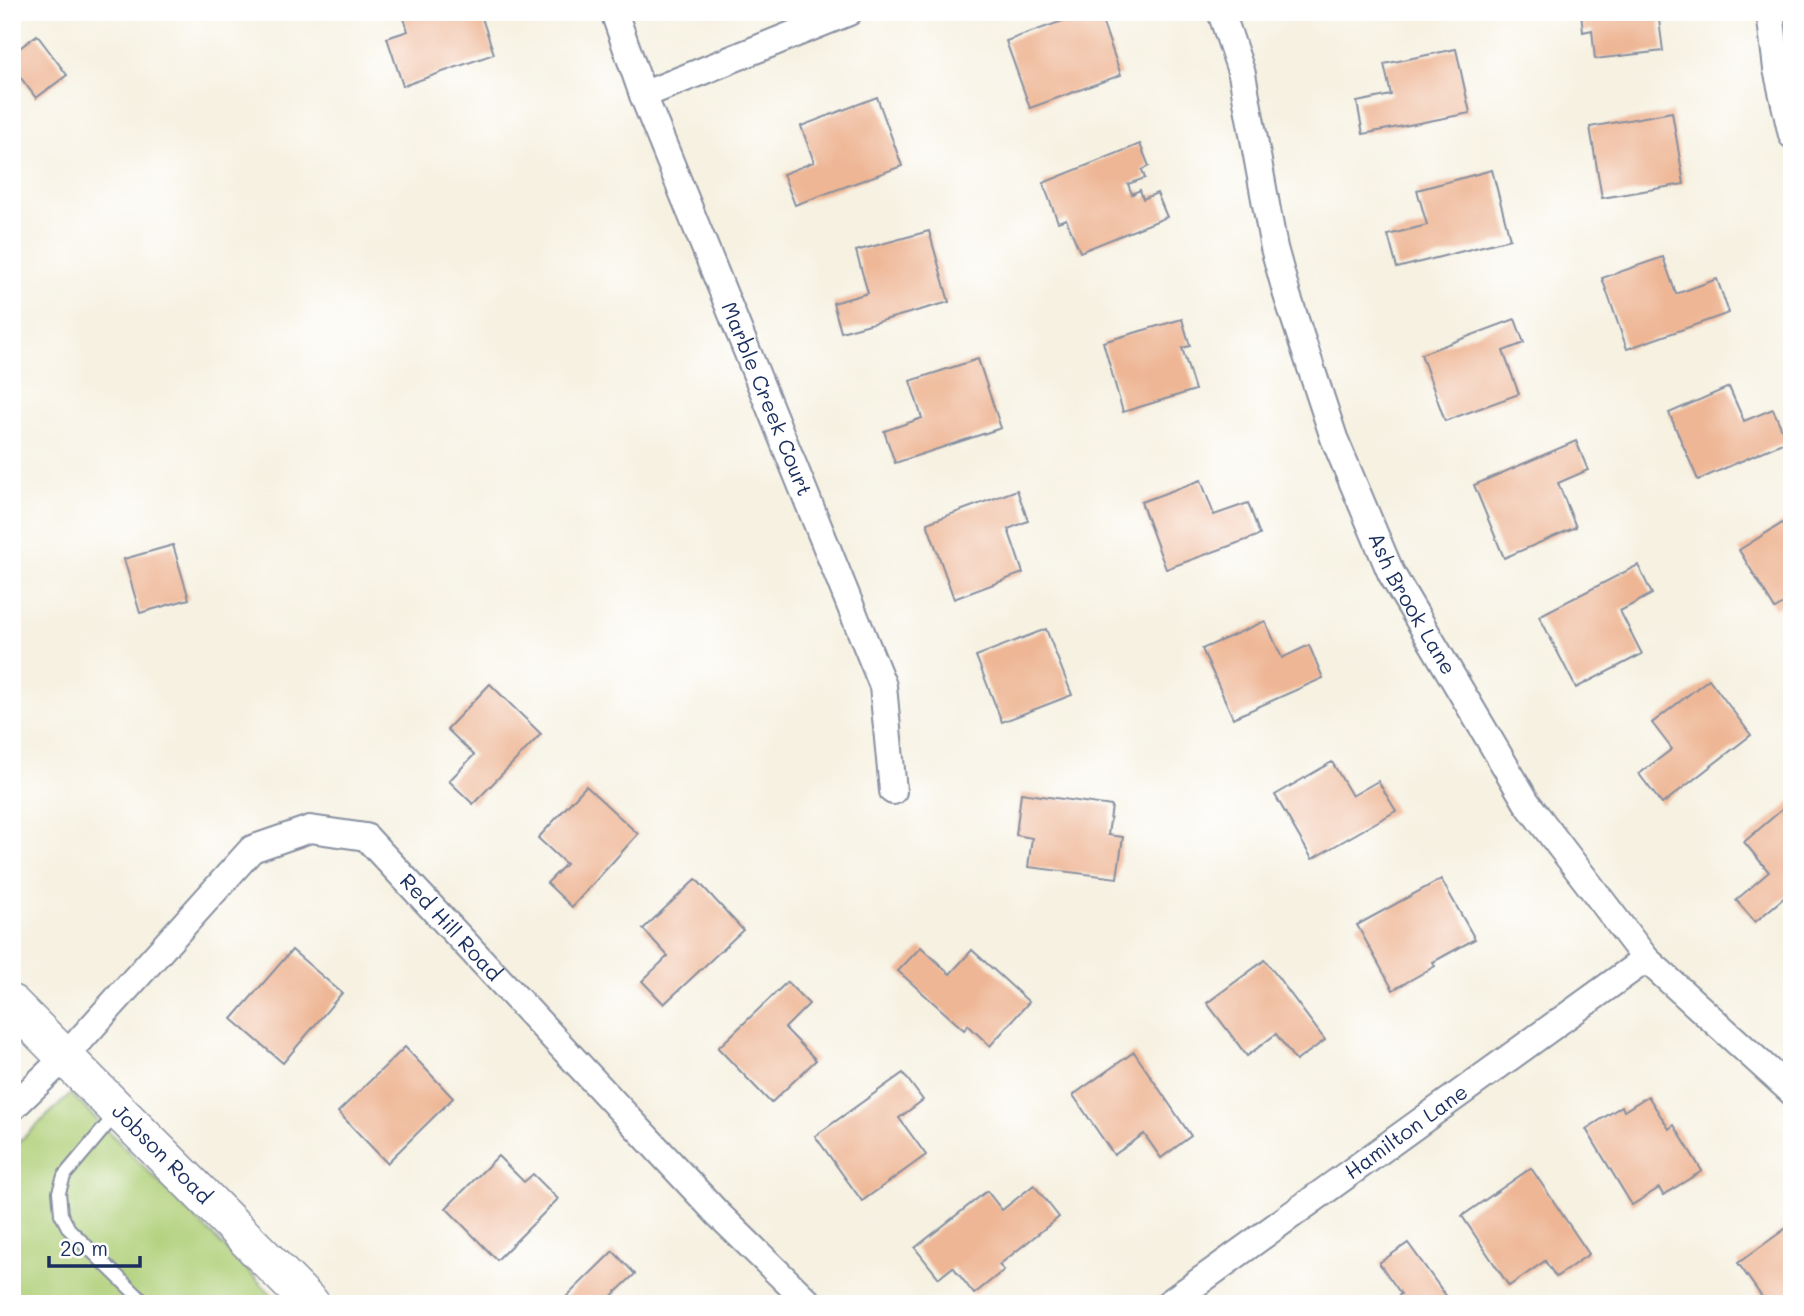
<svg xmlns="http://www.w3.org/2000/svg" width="1804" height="1316" viewBox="0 0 1804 1316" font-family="Mali,sans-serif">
<rect width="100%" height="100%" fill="#fff"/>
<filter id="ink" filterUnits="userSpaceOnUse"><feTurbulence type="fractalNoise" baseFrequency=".0143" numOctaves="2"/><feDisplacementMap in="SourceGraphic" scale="14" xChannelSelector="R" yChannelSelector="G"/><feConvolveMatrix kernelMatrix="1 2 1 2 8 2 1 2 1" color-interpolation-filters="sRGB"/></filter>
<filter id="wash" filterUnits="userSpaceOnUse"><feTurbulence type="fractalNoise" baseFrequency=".00686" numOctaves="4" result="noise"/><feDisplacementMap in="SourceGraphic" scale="28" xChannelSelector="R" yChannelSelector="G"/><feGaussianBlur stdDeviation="1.57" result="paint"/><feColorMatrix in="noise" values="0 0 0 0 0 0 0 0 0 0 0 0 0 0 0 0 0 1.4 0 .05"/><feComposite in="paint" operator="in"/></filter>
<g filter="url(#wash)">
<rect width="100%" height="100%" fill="#f6f1e1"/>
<polygon fill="#afcf77" stroke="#657f6a" stroke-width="2" points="71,1094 281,1304 12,1304 12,1148"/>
<g id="blocks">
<g fill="#eeb694">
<polygon points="402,12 480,12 494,54 403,86 387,38 408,31"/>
<polygon points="1088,12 1099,12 1121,75 1030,108 1006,41"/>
<polygon points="1581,12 1658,12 1663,51 1595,59 1592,30 1583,32"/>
<polygon points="37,35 67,75 36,98 12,66 12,54"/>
<polygon points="1456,49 1470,113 1363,134 1357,102 1391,95 1384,64"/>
<polygon points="877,97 902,166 795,205 783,174 814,162 801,126"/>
<polygon points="1672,112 1684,184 1602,198 1590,127"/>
<polygon points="1140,144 1149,166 1142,170 1145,178 1128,184 1132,194 1140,190 1143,199 1157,193 1167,217 1080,252 1066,219 1058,222 1043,183"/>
<polygon points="1492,170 1510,239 1397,268 1388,235 1427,225 1417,190"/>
<polygon points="929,231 949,302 841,332 833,303 868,293 856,251"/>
<polygon points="1663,257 1676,294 1717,279 1729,313 1627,349 1602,278"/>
<polygon points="1182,319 1190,346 1182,348 1195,390 1123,412 1103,342"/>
<polygon points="1515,319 1524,343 1503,351 1519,394 1445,421 1421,354"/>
<polygon points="978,359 1001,428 895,463 884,431 922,418 910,381"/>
<polygon points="1729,387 1744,421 1773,409 1787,441 1698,480 1669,413"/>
<polygon points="1576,441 1588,470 1558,483 1576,527 1504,558 1474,485"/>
<polygon points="1201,480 1214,515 1248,503 1260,535 1166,569 1141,502"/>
<polygon points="1017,490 1028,521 1008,529 1023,573 954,599 927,523"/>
<polygon points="1792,517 1792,599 1775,609 1739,550"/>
<polygon points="173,545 189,599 140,613 124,559"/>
<polygon points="1638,565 1652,594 1620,611 1642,654 1576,688 1539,616"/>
<polygon points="1265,621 1282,658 1309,645 1323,678 1233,718 1202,649"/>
<polygon points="1046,629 1072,695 1002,722 976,656"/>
<polygon points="1709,679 1751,735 1662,804 1639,774 1672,749 1652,723"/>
<polygon points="490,684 541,734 473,804 449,781 474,755 447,729"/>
<polygon points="1332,762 1352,796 1378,781 1396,811 1312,859 1275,795"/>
<polygon points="586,786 638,834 572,907 547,883 566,864 538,838"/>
<polygon points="1021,793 1112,806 1108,835 1123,837 1117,878 1028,867 1032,838 1016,835"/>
<polygon points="1792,801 1792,891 1755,922 1736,900 1769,872 1744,842"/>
<polygon points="696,879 743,930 664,1004 642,981 668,956 643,929"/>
<polygon points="1441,879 1475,939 1433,962 1435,966 1393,990 1357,925"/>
<polygon points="921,947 950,974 972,950 1029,1002 990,1046 968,1025 964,1030 898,971"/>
<polygon points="292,950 342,993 283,1063 232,1019"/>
<polygon points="1265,960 1325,1040 1296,1061 1276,1034 1247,1056 1207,1003"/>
<polygon points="787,982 809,1004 785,1028 816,1060 771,1103 718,1048"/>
<polygon points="405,1047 453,1098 387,1163 338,1112"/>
<polygon points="1134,1052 1191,1136 1161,1158 1144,1134 1114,1155 1073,1095"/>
<polygon points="903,1073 923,1100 899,1118 926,1155 862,1201 815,1136"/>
<polygon points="1648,1096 1669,1129 1674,1125 1702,1171 1663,1195 1659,1188 1632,1205 1586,1129 1622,1106 1624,1111"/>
<polygon points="498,1156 524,1182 533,1174 558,1199 497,1260 446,1208"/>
<polygon points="1531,1168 1589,1254 1556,1277 1545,1261 1509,1286 1462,1216"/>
<polygon points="1034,1185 1059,1217 999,1265 1004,1270 974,1294 953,1267 939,1278 915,1248 987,1191 1002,1210"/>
<polygon points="1792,1224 1792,1304 1767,1304 1738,1263"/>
<polygon points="1408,1243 1452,1304 1387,1304 1401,1294 1379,1263"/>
<polygon points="613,1251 635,1274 603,1304 559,1304"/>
</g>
</g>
</g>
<g filter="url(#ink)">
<use href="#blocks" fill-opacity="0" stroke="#8890a0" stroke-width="2"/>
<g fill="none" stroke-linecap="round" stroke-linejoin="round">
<defs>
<polyline id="lane" points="116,1114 64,1176 59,1192 61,1214 69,1229 146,1304"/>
<g id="street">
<path id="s1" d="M614,12L643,95L883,686L893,791"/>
<path id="s2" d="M1221,12L1242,74L1274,248L1287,295L1334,438L1391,573L1527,803L1646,959L1792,1092"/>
<polyline points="1770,12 1777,69 1792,135"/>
<polyline points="643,95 849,12"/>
<path id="s3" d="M12,1108L64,1058L252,849L310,829L366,837L718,1214L810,1304"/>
<path id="s4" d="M1168,1304L1646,959"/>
</g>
<g id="secondary">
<path id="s5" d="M12,1004L311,1304"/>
</g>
</defs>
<use href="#lane" stroke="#8890a0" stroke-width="16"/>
<use href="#street" stroke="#8890a0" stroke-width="30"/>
<use href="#secondary" stroke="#8890a0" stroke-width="40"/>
<use href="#lane" stroke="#fff" stroke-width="12"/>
<use href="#street" stroke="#fff" stroke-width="26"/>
<use href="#secondary" stroke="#fff" stroke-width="37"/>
</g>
</g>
<g text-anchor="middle" stroke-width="5" stroke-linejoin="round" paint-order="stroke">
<g font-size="21" fill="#1b2f5e" stroke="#fff">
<text dy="7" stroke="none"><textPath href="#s1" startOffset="416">Marble Creek Court</textPath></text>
<text dy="7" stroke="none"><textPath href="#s2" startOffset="625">Ash Brook Lane</textPath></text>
<text dy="7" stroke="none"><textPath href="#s3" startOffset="595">Red Hill Road</textPath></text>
<text dy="7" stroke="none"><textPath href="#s4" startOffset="294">Hamilton Lane</textPath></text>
<text dy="7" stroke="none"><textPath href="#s5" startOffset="212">Jobson Road</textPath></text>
</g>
</g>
<rect width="1804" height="1316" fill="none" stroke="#fff" stroke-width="42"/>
<path d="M49 1256v10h91v-10" fill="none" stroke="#1b2f5e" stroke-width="3.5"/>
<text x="60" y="1256" font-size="21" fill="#1b2f5e" stroke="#ffffff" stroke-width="5" paint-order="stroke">20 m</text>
</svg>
